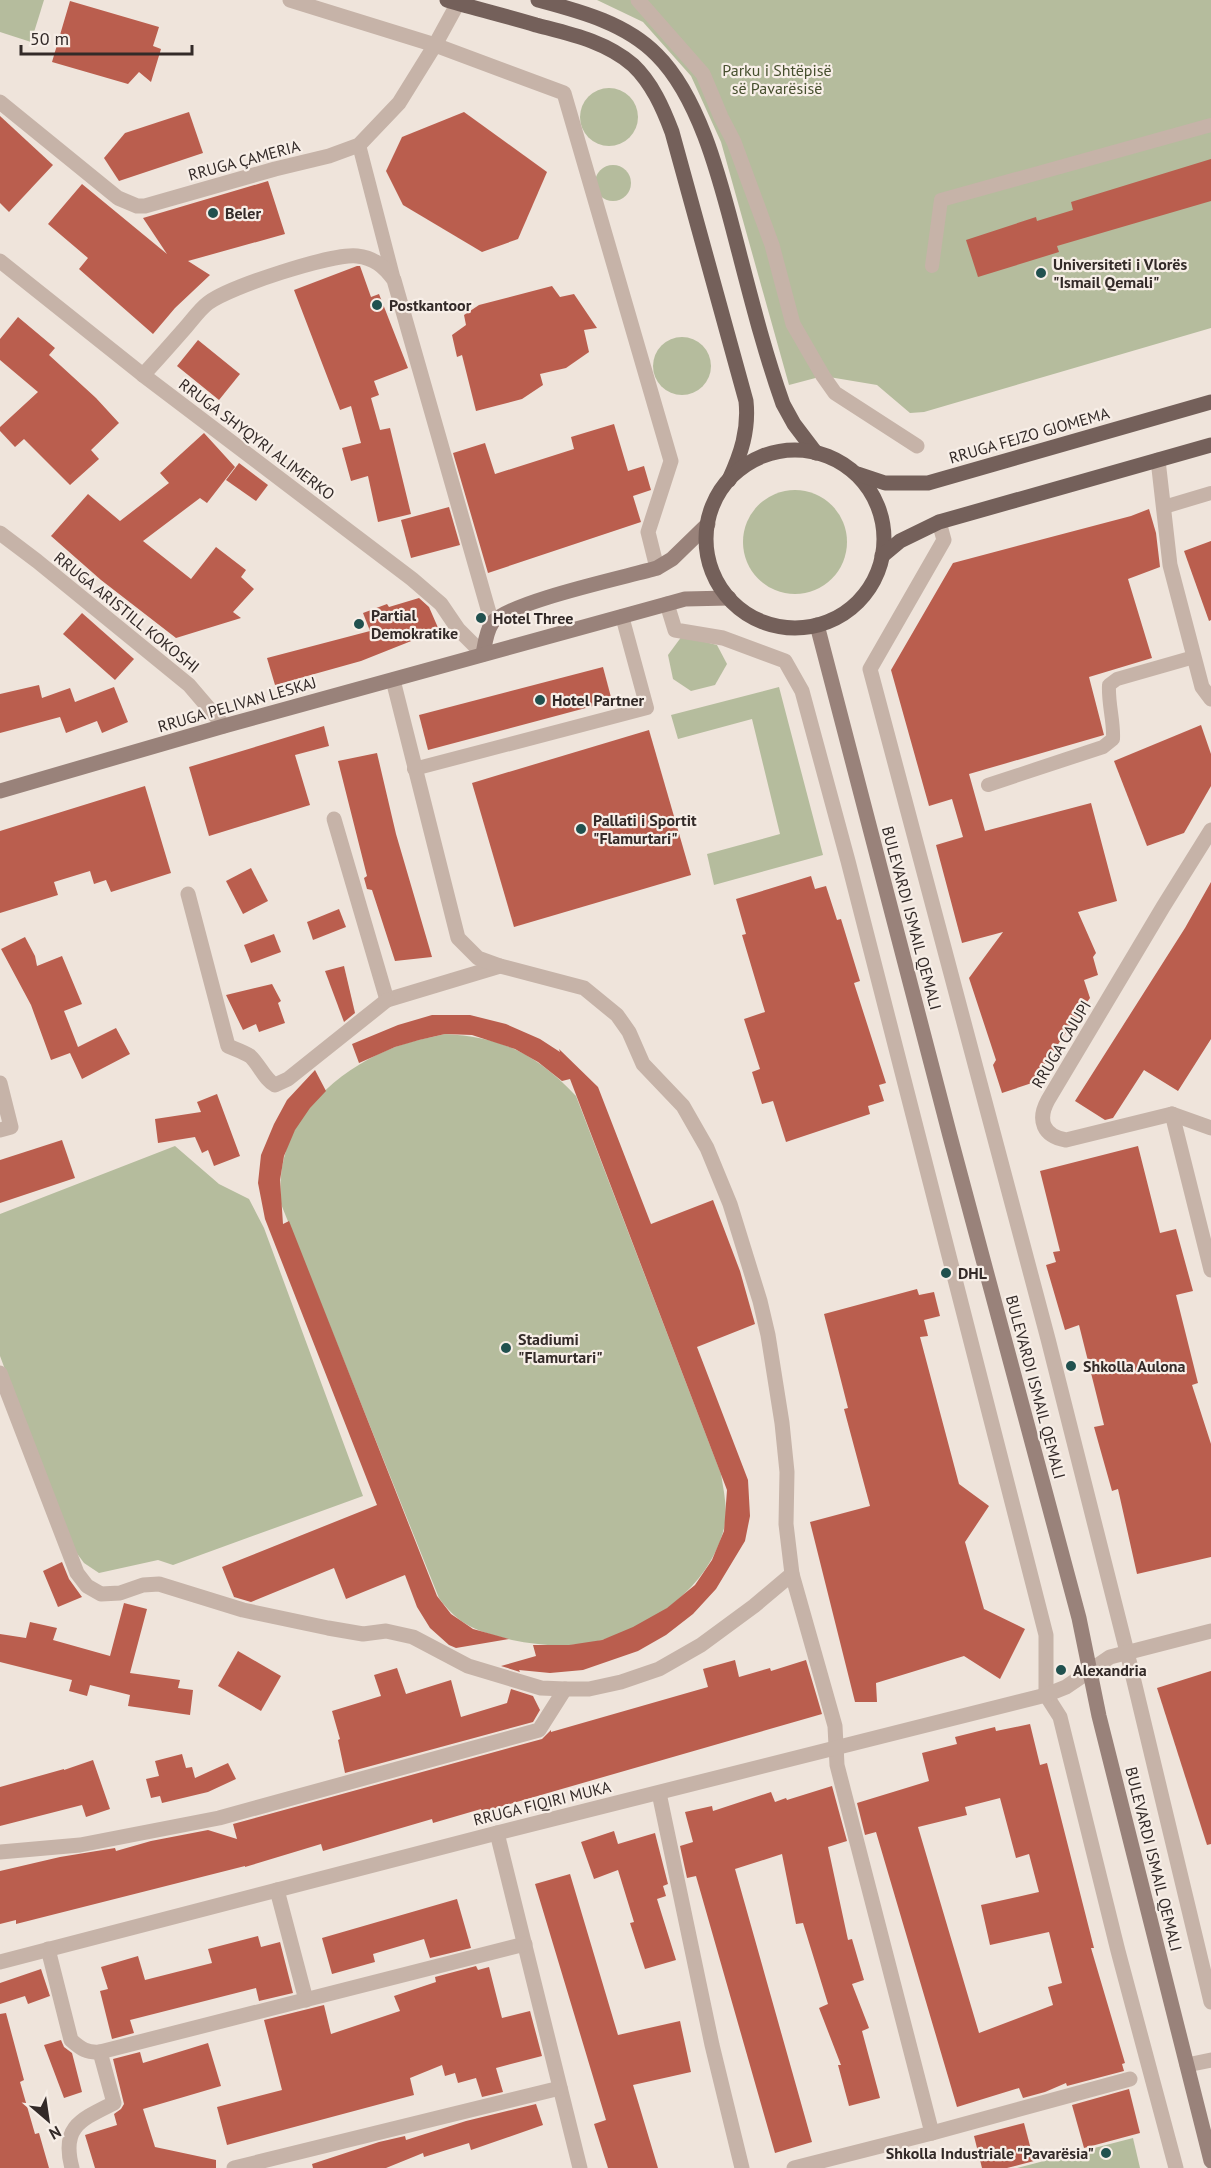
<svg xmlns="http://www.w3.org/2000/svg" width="1211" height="2168" viewBox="0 0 1211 2168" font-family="'PT Sans',sans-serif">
<rect width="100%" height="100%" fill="#efe4db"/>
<g fill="#b5bc9d">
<polygon points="0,0 44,0 31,42 0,32"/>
<polygon points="597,0 1211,0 1211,328 924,412 910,413 877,385 823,376 789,385 721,142 691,76 643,22"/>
<circle cx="609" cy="117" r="29"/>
<circle cx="613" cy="183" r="18"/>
<circle cx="682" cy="366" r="29"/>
<circle cx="795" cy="542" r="52"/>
<polygon points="682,636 717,645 727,664 715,685 691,691 673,679 668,655"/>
<polygon points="779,687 823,855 714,885 707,854 780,834 752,719 678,739 671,715"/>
<path d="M445,1034C503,1037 536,1054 576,1096L721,1474C724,1493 729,1513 723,1532C708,1586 654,1626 602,1640C572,1648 541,1646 512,1640C479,1632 459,1626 439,1598L281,1204C280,1188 280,1174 284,1158C296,1106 347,1065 395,1047C411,1041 428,1038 445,1034Z"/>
<polygon points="175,1146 219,1184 249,1199 264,1228 363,1496 173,1565 158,1560 99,1573 84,1563 70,1544 0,1356 0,1214"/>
<polygon points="1133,2138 1140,2168 1017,2168"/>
</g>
<g fill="#ba5e4e" fill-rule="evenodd">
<polygon points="70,1 159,27 153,46 161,49 151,82 139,72 128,84 52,62"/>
<polygon points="189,112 203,153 119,181 104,158 125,133"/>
<polygon points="464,112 547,172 518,239 482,252 403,205 386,171 402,137"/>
<polygon points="0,116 53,165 9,212 0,203"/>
<polygon points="1211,159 1211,201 1057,246 1059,252 978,277 966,240 1036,217 1037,221 1073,210 1071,202"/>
<polygon points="268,181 285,234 188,261 210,275 175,308 153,334 79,269 88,258 48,224 82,184 167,254 143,218"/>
<polygon points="357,266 360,266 371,297 379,294 408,368 374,381 379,395 371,398 380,430 390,428 411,514 378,522 368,476 351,481 342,448 361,443 351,406 340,410 294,290"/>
<polygon points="552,286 560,297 574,294 597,328 584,330 589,352 566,368 540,374 543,385 522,399 476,411 462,355 457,357 452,335 466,325 464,315 479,305"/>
<polygon points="18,317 55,348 49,355 96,398 119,423 91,450 99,459 70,485 24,439 15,447 0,431 0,427 38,392 0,360 0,339"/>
<polygon points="198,340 240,374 219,400 177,366"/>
<polygon points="614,424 628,471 644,466 651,490 633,496 641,522 488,573 453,453 485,443 495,474 574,449 571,437"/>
<polygon points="204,433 235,467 207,503 200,498 143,541 191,579 216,547 246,570 241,577 254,589 233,612 241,618 176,638 101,580 51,536 88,494 120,521 169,483 160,473"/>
<polygon points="239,463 268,485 256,501 226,480"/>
<polygon points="449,507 460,545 411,558 401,520"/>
<polygon points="1149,509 1156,533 1160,567 1128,579 1152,658 1089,677 1104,735 969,774 985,831 1091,803 1117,901 1078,912 1096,953 1093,957 1098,975 1084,980 1090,998 1041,1069 1044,1079 1002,1093 993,1065 996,1060 969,978 1003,932 962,943 936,845 963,837 952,799 929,806 891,670 953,563 1131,516"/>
<polygon points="1211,541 1211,620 1209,621 1184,551"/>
<polygon points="419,598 429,607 439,630 361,661 275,685 267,658 370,631 363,613 387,604 389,607"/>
<polygon points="82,613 134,659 115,680 63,634"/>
<polygon points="603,667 612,701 428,750 419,715"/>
<polygon points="39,685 42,698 70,688 75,702 114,687 128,722 102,733 97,721 66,733 60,717 0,733 0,694"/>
<polygon points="1201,725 1211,754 1211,786 1184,833 1147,846 1114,761"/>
<polygon points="324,726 329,746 295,755 310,805 209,836 189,767"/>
<polygon points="649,730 691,875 514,927 472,783"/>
<polygon points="377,753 396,834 432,957 395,961 372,890 367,889 364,878 367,876 338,761"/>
<polygon points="145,786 171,873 111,892 106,880 94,884 90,871 54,882 58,895 0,913 0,831"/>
<polygon points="251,868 268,901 243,914 226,881"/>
<polygon points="811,876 815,889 826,886 837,920 841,919 860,981 854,983 886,1083 879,1085 884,1101 868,1106 870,1114 786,1142 773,1101 762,1104 752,1072 760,1069 744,1019 765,1012 742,935 746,934 736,899"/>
<polygon points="1211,882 1211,1039 1178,1091 1144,1070 1113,1118 1105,1120 1075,1101 1185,928"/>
<polygon points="339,909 346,927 313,940 307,922"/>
<polygon points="274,934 281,952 251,963 244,945"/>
<polygon points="25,937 35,956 37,966 62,956 82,1004 64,1011 78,1047 116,1028 130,1054 82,1079 70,1053 51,1060 31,1005 1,949"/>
<polygon points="344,966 355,1013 344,1022 325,971"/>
<polygon points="272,984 281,1001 278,1003 285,1023 259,1032 256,1024 243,1030 226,995"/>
<polygon points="432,1015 470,1015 506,1024 540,1039 560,1052 559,1049 598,1087 651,1224 713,1200 740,1271 755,1324 697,1347 748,1480 750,1516 745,1541 716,1589 693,1614 666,1635 638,1651 583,1670 550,1673 519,1670 520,1672 501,1666 536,1656 533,1645 569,1645 602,1640 633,1627 667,1608 695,1585 712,1560 724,1531 727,1490 570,1079 562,1081 538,1062 515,1049 472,1035 445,1034 419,1040 395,1047 359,1063 352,1044 398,1025"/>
<polygon points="315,1070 326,1091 310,1108 295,1130 284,1156 280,1180 283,1224 289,1221 437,1596 451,1614 473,1629 509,1639 456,1648 449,1645 430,1628 417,1607 405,1575 346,1599 334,1568 251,1602 234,1597 222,1567 377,1505 265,1219 258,1183 261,1155 274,1124 287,1100"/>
<polygon points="217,1094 240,1156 214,1166 208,1150 202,1153 195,1137 158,1143 155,1119 201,1112 197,1102"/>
<polygon points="62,1140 75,1178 0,1203 0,1160"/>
<polygon points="1138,1146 1160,1233 1176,1229 1193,1291 1176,1295 1198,1383 1192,1385 1211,1444 1211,1557 1137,1574 1118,1489 1112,1491 1094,1427 1104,1425 1079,1325 1065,1330 1046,1265 1056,1262 1053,1252 1060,1251 1040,1171"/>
<polygon points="917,1289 919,1295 934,1292 940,1316 924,1320 928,1336 920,1337 959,1484 989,1506 965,1542 984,1609 1025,1629 1000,1679 964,1656 876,1683 877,1702 855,1702 810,1522 870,1506 844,1409 848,1408 824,1314"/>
<polygon points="62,1562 69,1579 82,1597 58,1607 43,1571"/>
<polygon points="124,1603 147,1609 130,1673 180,1680 178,1688 193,1690 190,1715 128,1706 130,1695 90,1685 87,1696 69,1691 72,1680 0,1662 0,1634 26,1638 30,1622 57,1628 53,1640 110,1656"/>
<polygon points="238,1651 281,1676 261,1711 218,1686"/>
<polygon points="735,1660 739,1677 770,1668 771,1671 806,1660 822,1714 482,1812 481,1809 433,1823 432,1819 323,1851 321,1844 245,1867 245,1866 16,1924 16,1920 0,1924 0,1871 60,1857 115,1848 116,1851 151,1841 208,1830 237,1839 233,1824 542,1739 551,1730 551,1732 708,1687 703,1669"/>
<polygon points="397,1668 406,1694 451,1680 461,1717 507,1703 511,1689 533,1696 540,1710 533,1722 345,1773 338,1740 340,1739 332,1711 381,1696 374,1675"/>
<polygon points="1211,1671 1211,1844 1207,1845 1157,1688"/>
<path d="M1030,1724L1040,1765L1047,1763L1094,1948H1091L1125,2063L1122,2064L1124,2071L1067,2086L1066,2083L1045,2092L1023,2098L1019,2088L957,2107L876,1832L865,1835L857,1803L929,1781L922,1753L957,1744L955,1737L995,1727L996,1731ZM1000,1798L1016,1858L1029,1854L1039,1892L981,1905L990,1945L1049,1932L1062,1983L1048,1987L1053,2005L979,2033L918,1827L967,1815L965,1807Z"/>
<polygon points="182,1754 186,1768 192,1767 195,1778 228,1763 236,1779 208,1792 162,1803 160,1796 151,1798 146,1779 159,1776 155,1761"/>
<polygon points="93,1760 110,1809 86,1817 82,1805 0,1826 0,1787 64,1769 64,1770"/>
<polygon points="832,1786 847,1841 828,1847 848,1940 852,1939 864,1980 852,1984 869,2028 862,2031 880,2098 849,2106 838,2065 841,2065 819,2008 828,2004 803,1923 796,1924 782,1854 735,1869 812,2142 775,2153 696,1876 687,1878 680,1846 693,1842 685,1812 712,1806 713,1811 771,1792 775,1802 786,1798 787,1800"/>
<polygon points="614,1831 618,1844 655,1833 668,1884 663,1886 666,1896 657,1899 676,1960 645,1969 630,1923 634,1922 618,1870 594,1879 581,1842"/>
<polygon points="570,1874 618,2035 680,2021 691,2072 633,2085 658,2168 608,2168 594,2124 606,2120 535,1884"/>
<polygon points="457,1899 471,1948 430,1958 424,1939 373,1954 375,1962 332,1974 322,1938"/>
<polygon points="258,1936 261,1947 280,1942 293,1993 259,2001 256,1988 130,2020 134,2033 112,2039 100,1991 108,1989 101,1967 138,1956 145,1980 212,1963 208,1949"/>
<polygon points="476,1966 478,1970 489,1967 502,2018 530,2011 542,2056 496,2068 503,2092 482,2097 476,2078 458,2083 455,2073 445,2076 442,2065 410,2078 414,2095 227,2145 217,2107 282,2090 264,2020 324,2005 331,2034 400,2011 394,1996 436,1982 435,1977"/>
<polygon points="41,1969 50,1996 28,2004 25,1996 0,2004 0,1983"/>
<polygon points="6,2013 24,2080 20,2082 35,2134 39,2133 49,2168 0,2168 0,2014"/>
<polygon points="61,2040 64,2047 72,2053 82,2092 64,2098 44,2045"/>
<polygon points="208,2043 221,2086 143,2109 155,2147 216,2160 216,2168 95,2168 85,2135 117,2125 114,2114 121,2109 124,2104 113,2059 140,2052 143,2063"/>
<polygon points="1129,2089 1140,2133 1084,2148 1072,2105"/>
<polygon points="536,2104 543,2125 471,2150 469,2143 424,2157 423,2153 386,2168 313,2168 312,2164 379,2142 405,2136 406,2140 466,2121"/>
<polygon points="1024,2123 1034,2161 1007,2168 982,2168 974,2136"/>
</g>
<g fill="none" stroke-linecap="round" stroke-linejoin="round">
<g stroke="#c6b3a8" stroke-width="14">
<polyline points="359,145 394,280"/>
<polyline points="932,266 941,200 1211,125"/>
<polyline points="1164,507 1211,493"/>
<polyline points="414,769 647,708 622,616"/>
<path d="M988,785L1103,747L1113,739C1114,721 1108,704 1109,685L1117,679L1194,657"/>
</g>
<g stroke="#c6b3a8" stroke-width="15">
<polyline points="290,0 435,45 564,93 671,461 648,532 657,568"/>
<polyline points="638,0 703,74 721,117 734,142 772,245 793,324 823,376 835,393 917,446"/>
<polyline points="939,522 944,540 870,669 1048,1339 1127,1652 1211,2002"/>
<polyline points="667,604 675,630 723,638 785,661 802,691 848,861 1046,1635 1046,1695 1060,1717 1118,1951 1176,2168"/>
</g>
<g stroke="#c6b3a8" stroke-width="15">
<polyline points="0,102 118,198 137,206 145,206 275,169 329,156 359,145 399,103 435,45 458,3 463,0"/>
<polyline points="0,261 143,375 412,579 441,604 458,629 483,654"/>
<path d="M143,375C158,359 172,343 186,327C193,319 200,309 208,303C229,287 332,253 357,256C374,258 384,266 394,280L492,623"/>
<polyline points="1158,460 1170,565 1202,687 1211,699"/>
<polyline points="0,533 37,561 189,685 224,726"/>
<polyline points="334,819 387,1000 500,966"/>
<path d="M1211,830L1163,907L1048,1100C1037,1120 1043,1136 1066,1140L1172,1114L1211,1128"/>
<path d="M188,894L228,1046C235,1049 244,1052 250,1056C259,1064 265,1080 275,1085L288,1079L387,1000"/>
<polyline points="0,1083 11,1127 0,1130"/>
<polyline points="1172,1114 1211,1270"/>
<polyline points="0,1373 77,1573 87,1586 101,1594 120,1593 143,1585 159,1584 243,1610 328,1628 363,1634 386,1631 413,1637 468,1666 541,1688 565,1689 589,1689 621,1682 659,1669 701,1645 754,1606 792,1574 786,1524 787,1472 782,1423 768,1335 760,1301 730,1204 707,1148 683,1106 643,1064 629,1032 617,1015 584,988 500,966 478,958 458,938 393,680"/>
<polyline points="792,1574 835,1726 837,1765 932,2133 794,2168"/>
<polyline points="659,1793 712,2045 742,2168"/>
<polyline points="497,1833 580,2168"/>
<polyline points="0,1852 80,1845 219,1818 539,1730 565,1689"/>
<polyline points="277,1890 306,2000"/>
<path d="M48,1949L71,2040C81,2049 87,2053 100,2052"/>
<polyline points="0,1962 497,1833 1046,1695 1066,1687 1110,1657 1211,1631"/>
<polyline points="1187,2065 1211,2060"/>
<polyline points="932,2133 1130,2079"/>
<path d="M72,2168C61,2127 80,2120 114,2103L100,2052L525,1944"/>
<polyline points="234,2168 560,2088"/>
</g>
<g stroke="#99827a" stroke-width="15">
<polyline points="817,625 950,1136 1079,1618 1099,1716 1211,2161"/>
<path d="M483,654C485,644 486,632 492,623C508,602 626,577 657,568L672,559L708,524"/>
<polyline points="0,791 224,726 667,604 685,599 729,598"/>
</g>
<g stroke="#74605a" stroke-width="15">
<path d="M447,0C477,9 506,16 536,25C570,34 605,41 633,65C652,83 663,108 672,132L746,401C749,430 741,454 729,480"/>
<path d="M538,0C579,11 626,23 657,55C699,97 719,176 734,233C749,290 763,348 783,404L794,424L816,453"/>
<circle cx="795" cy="539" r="89"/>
<polyline points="858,474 885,483 928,483 1211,402"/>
<polyline points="882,556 900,541 939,522 1211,445"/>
</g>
</g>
<g fill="#21514f" stroke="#f7eee7" stroke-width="2">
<circle cx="213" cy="213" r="6"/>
<circle cx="1041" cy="273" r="6"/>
<circle cx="377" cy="305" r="6"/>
<circle cx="481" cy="618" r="6"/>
<circle cx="359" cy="624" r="6"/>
<circle cx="540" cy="700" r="6"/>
<circle cx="581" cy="829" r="6"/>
<circle cx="946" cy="1273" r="6"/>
<circle cx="506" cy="1348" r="6"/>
<circle cx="1071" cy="1366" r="6"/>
<circle cx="1061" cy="1670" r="6"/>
<circle cx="1106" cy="2153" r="6"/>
</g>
<g text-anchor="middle" stroke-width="4.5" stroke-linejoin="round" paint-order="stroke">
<g font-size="16" fill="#464f2e" stroke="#f7eee7">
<text x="777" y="76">Parku i Shtëpisë<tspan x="777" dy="18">së Pavarësisë</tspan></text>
</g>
<g font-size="16" fill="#332a28" stroke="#f7eee7">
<text transform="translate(244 160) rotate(-15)" y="6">RRUGA ÇAMERIA</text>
<text transform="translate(1029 435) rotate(-16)" y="6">RRUGA FEJZO GJOMEMA</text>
<text transform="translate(257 439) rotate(37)" y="6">RRUGA SHYQYRI ALIMERKO</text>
<text transform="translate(127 612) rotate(39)" y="6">RRUGA ARISTILL KOKOSHI</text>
<text transform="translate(237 704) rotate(-16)" y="6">RRUGA PELIVAN LESKAJ</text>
<text transform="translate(912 918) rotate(75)" y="6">BULEVARDI ISMAIL QEMALI</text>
<text transform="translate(1061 1044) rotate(-59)" y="6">RRUGA CAJUPI</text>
<text transform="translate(1036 1387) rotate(75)" y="6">BULEVARDI ISMAIL QEMALI</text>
<text transform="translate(542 1803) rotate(-14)" y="6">RRUGA FIQIRI MUKA</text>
<text transform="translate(1154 1859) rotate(76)" y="6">BULEVARDI ISMAIL QEMALI</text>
</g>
<g font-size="16" font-weight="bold" fill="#332a28" stroke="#f7eee7" text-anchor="start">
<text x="225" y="219">Beler</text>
<text x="1053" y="270">Universiteti i Vlorës<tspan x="1053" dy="18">"Ismail Qemali"</tspan></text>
<text x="389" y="311">Postkantoor</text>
<text x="371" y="621">Partial<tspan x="371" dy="18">Demokratike</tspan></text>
<text x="493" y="624">Hotel Three</text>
<text x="552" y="706">Hotel Partner</text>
<text x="593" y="826">Pallati i Sportit<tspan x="593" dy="18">"Flamurtari"</tspan></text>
<text x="958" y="1279">DHL</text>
<text x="518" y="1345">Stadiumi<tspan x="518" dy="18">"Flamurtari"</tspan></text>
<text x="1083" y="1372">Shkolla Aulona</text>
<text x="1073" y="1676">Alexandria</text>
<text x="1094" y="2159" text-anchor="end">Shkolla Industriale "Pavarësia"</text>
</g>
</g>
<g transform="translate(48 2120) rotate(151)" stroke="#f7eee7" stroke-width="4.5" paint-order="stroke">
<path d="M0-4.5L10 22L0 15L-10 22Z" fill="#332a28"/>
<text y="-9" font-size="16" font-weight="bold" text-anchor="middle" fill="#332a28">N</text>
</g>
<path d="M21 45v9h171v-9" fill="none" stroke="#332a28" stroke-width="3"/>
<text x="30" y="45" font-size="18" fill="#332a28" stroke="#f7eee7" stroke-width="4.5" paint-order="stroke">50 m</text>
</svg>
